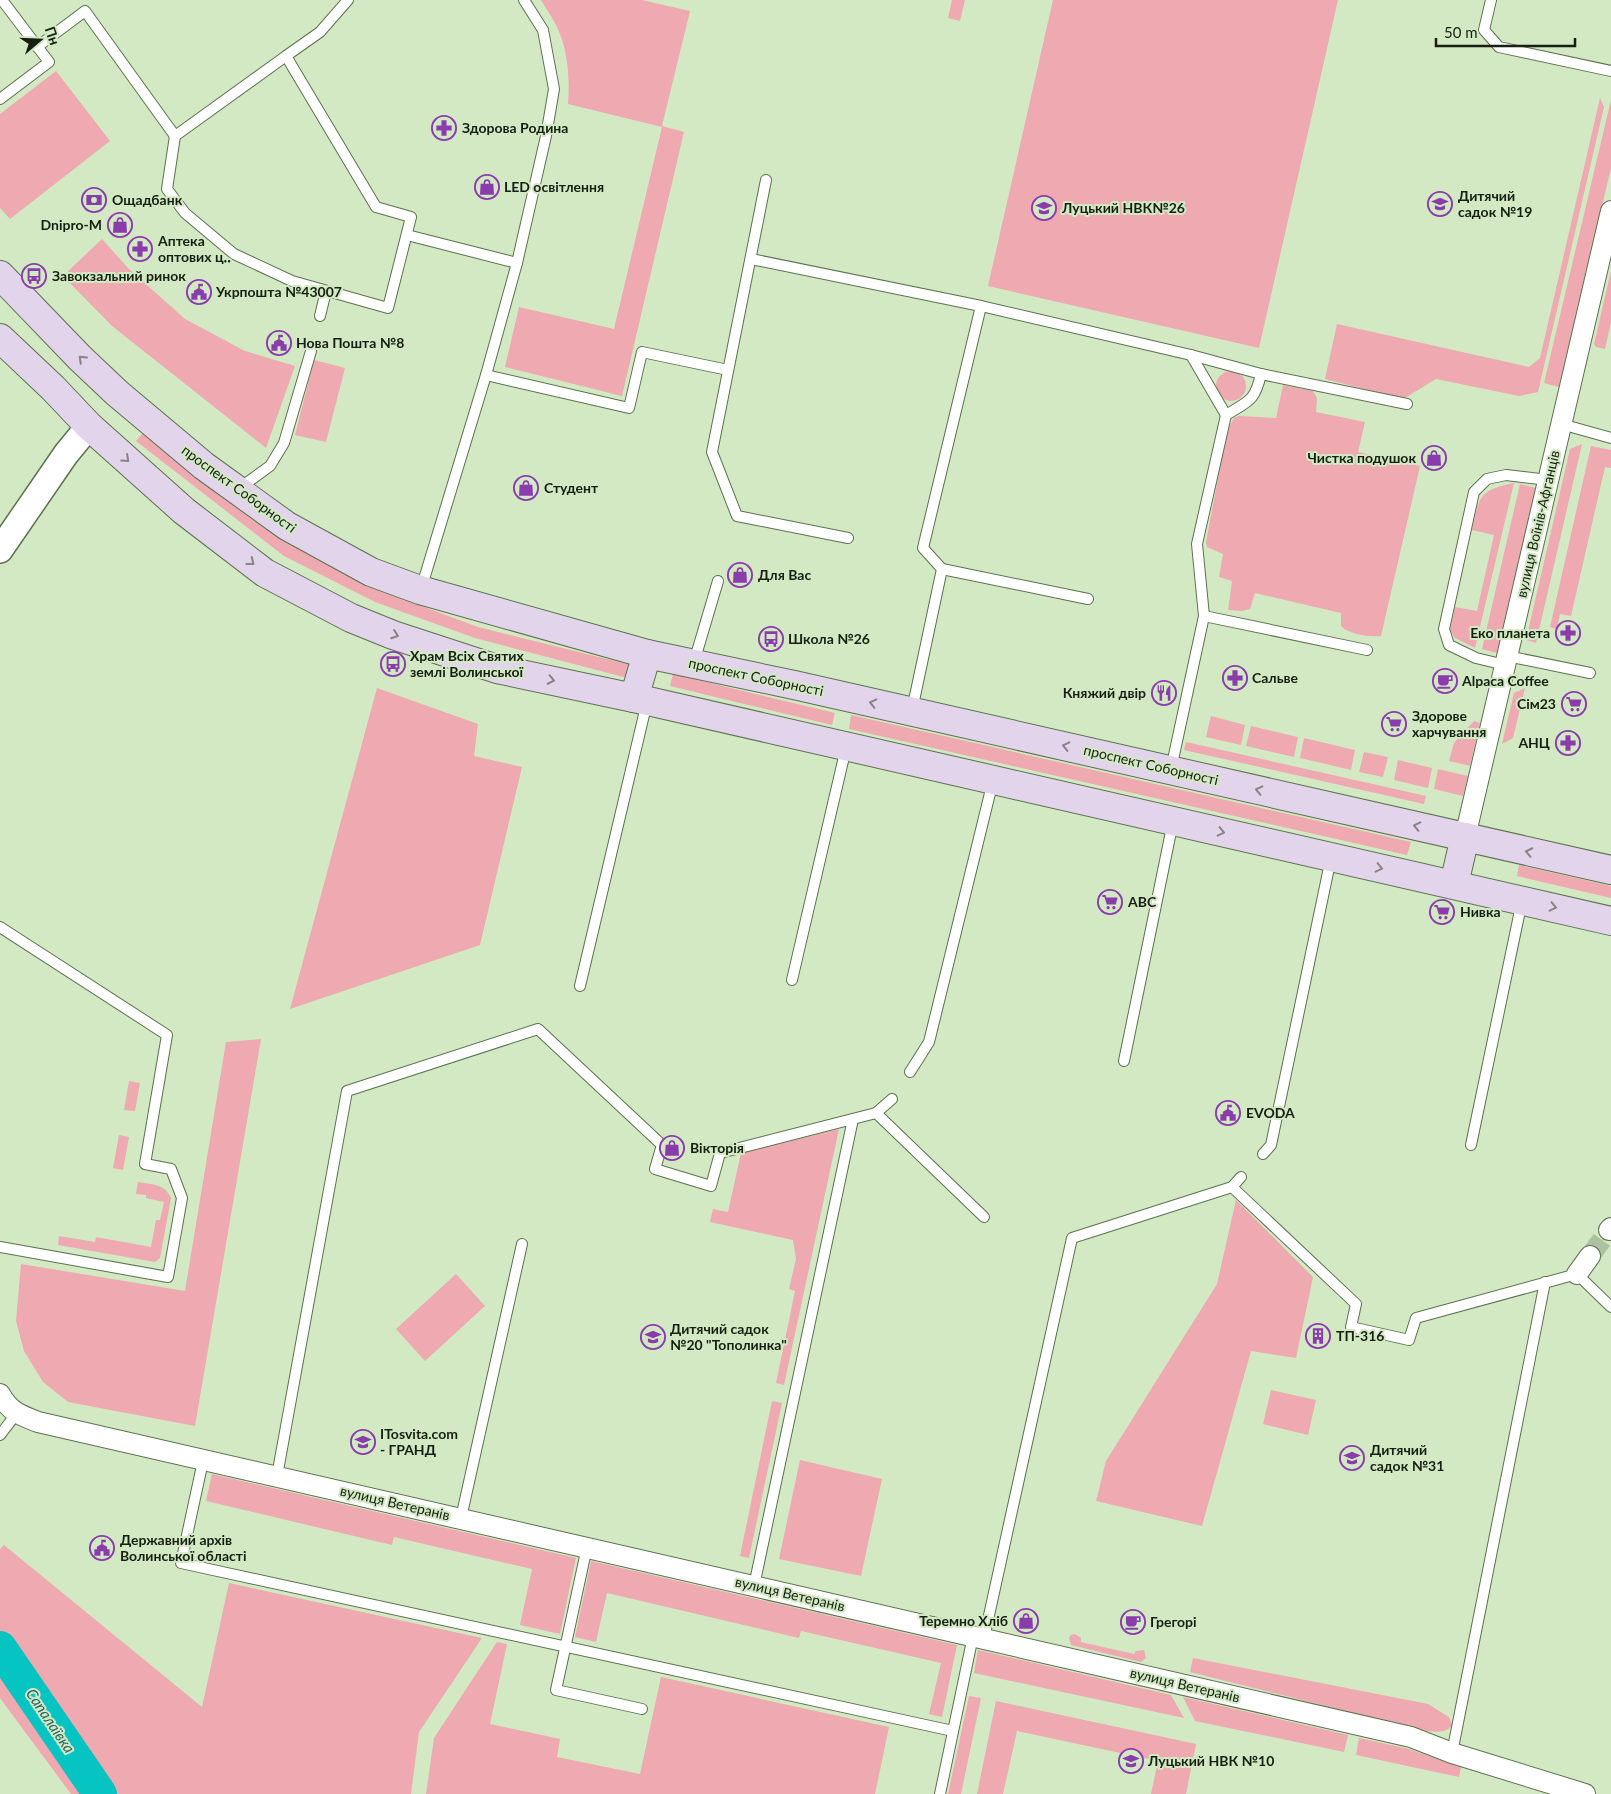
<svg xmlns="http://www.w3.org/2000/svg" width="1611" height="1794" viewBox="0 0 1611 1794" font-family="Lato,sans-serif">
<rect width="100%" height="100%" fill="#d2e9c4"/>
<g fill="#eeaab0">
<path d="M541,0H642L690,11L662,126L684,132L622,396L505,367L519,307L614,329L662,127L568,104C570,79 568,50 557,27C553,18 546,9 541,0Z"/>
<polygon points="952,0 965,0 960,21 948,18"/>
<polygon points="1053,0 1338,0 1259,348 988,286"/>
<polygon points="56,71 110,141 10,219 0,208 0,114"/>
<polygon points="1600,98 1604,107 1538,392 1519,396 1436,379 1403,399 1325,379 1337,324 1529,367 1540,358"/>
<polygon points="1611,100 1611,168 1559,387 1544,383"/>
<polygon points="102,239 128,268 185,319 245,351 295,366 266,448 112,326 63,276"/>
<polygon points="1611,271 1611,322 1605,349 1596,347 1594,344"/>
<polygon points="314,360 345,368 326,442 295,435"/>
<circle cx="1231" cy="386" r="15"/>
<path d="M1283,385L1313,391L1317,398L1316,412L1365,422L1358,452L1420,466L1381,636C1369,637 1350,635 1341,626V613L1255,593L1250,609L1242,611L1228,610L1232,581L1219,577L1223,554L1207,547L1206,542L1227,431L1234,418L1239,416L1276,418Z"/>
<polygon points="145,431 291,545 378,590 478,627 635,666 631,679 475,638 375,602 284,556 136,441"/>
<polygon points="1582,444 1536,643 1526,640 1570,449"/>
<polygon points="1591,446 1611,450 1611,468 1605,467 1571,616 1560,614 1557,629 1550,627"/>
<path d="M1514,483L1475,648L1455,638L1450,630L1455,607L1477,611L1494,535L1472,530C1479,497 1479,490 1514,483Z"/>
<polygon points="1520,484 1536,488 1497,653 1482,649"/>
<polygon points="673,674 835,713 832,725 670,686"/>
<polygon points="377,688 478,724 474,756 522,767 480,945 290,1009"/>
<polygon points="1525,688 1513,738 1502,744 1514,693"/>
<polygon points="851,715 1411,842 1407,855 849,729"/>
<polygon points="1211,716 1245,725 1241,745 1206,737"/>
<polygon points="1474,721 1480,723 1470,766 1449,761 1454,743"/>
<polygon points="1251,726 1298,737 1294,757 1246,746"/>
<polygon points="1304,738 1355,750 1351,770 1300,758"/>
<polygon points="1186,742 1426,796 1424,804 1184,750"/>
<polygon points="1364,752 1388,757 1383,777 1359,772"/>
<polygon points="1398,760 1432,768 1428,788 1394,780"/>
<polygon points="1438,769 1468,776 1463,796 1434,789"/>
<polygon points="1519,865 1611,886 1611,898 1517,876"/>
<polygon points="261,1039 195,1426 68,1402 43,1382 24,1351 16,1321 21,1264 185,1291 226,1042"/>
<polygon points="129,1081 140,1083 135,1111 124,1110"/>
<polygon points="839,1129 784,1385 776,1383 795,1291 789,1289 796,1259 793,1240 710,1222 713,1209 728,1212 741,1153"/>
<polygon points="119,1135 129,1137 123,1170 113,1168"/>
<path d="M138,1182C153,1185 164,1183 171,1198L160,1258L155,1262L58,1245L59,1236L95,1242L96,1237L151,1247L156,1220H160L164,1202L146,1198V1195L136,1194Z"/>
<polygon points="1236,1200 1313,1277 1296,1358 1251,1351 1202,1526 1096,1501 1106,1461 1217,1284"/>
<polygon points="456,1274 485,1306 425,1361 396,1329"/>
<polygon points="1271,1390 1316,1400 1308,1435 1263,1424"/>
<polygon points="772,1401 782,1403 749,1558 740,1556"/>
<polygon points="800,1460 882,1479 861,1576 779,1559"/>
<polygon points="212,1474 576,1558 560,1634 520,1625 532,1569 394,1537 392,1545 206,1501"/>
<polygon points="4,1545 202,1707 229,1583 482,1638 419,1732 411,1794 71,1794 0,1698 0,1549"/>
<polygon points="591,1561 957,1645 942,1717 929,1714 941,1663 801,1631 799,1638 607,1593 596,1642 575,1637"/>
<polygon points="1075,1634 1081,1638 1081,1642 1134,1654 1136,1651 1144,1650 1146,1658 1141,1662 1071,1645 1069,1638 1071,1635"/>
<polygon points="497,1642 507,1644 490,1724 560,1739 557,1757 640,1774 661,1677 889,1727 875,1794 426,1794 434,1738"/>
<polygon points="978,1650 1171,1695 1184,1718 974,1673"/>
<path d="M1193,1658L1428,1704L1449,1717L1452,1725C1446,1735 1431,1731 1421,1730L1190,1672Z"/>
<polygon points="969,1696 981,1698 961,1794 948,1794"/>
<polygon points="1183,1697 1348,1735 1344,1752 1195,1721"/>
<polygon points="996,1701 1196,1744 1186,1794 1151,1794 1158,1761 1017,1731 1003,1794 977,1794"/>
<polygon points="1359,1738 1409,1749 1461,1767 1459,1777 1356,1755"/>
</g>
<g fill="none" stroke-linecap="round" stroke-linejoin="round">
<polyline stroke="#05c4c2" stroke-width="34" points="0,1648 100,1794"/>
<polyline stroke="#adc1a0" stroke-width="20" stroke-dasharray="20 10" stroke-linecap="butt" points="1590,1256 1609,1230"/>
<defs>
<g id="service">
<polyline points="1491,0 1484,30 1499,47 1611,71"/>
<polyline points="37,47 85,11 175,136 286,56"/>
<polyline points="0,99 49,62 2,0"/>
<polyline points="175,136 167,189 185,213 234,254 292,281 388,308 411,217 376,207 286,56 320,32 348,0"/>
<polyline points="766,180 712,452 737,516 848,538"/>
<polyline points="407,235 517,263"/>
<polyline points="751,259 981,306 1191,355 1261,374 1407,404"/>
<polyline points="320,316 326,291"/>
<polyline points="1191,355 1226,415"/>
<polyline points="486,375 629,408 642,352 728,370"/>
<polyline points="1561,424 1611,438"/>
<polyline points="238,489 270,466 284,443 311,351"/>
<polyline points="942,569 1088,599"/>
<polyline points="421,589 486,375 517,263 546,136 554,89 543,30 524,0"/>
<polyline points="1204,616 1367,650"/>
<polyline points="1507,656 1590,673"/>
<polyline points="694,662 718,581"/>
<polyline points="1505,665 1476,658 1449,645 1444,629 1474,492 1487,479 1506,475 1548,480"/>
<polyline points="912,710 942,569 923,548 981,306"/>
<path d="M1171,769L1204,616L1197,544L1226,415C1249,401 1255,401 1261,374"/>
<polyline points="0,927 167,1035 145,1164 171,1169 182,1198 168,1277 0,1247"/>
<polyline points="792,980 846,748"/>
<polyline points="580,986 647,702"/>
<polyline points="1124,1061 1173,822"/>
<polyline points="910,1072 929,1042 993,781"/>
<polyline points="876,1113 892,1099"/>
<polyline points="1471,1145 1522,901"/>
<polyline points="1263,1154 1271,1145 1331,858"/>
<polyline points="1232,1187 1356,1304 1351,1327 1409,1340 1416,1318 1577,1274 1611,1307"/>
<polyline points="0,1435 17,1413"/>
<polyline points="203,1461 181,1563 953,1731"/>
<polyline points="277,1476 347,1091 538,1029 662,1145 655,1169 711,1186 720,1153 876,1113 984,1217"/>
<polyline points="461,1518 522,1244"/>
<polyline points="587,1547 556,1690 642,1709"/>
<polyline points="754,1586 853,1119"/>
<polyline points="984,1638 1072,1238 1232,1187 1241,1177"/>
<polyline points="1452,1753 1545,1282"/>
<polyline points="940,1794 973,1636"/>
</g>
<g id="minor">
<polyline points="1465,837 1611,211"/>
<polyline points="1609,1230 1611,1228"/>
<polyline points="1577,1274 1590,1256"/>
<path d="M0,1394C10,1412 20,1415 38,1422L1411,1737L1452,1753L1585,1794"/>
</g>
<polyline id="tertiary" points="0,550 66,454 89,426"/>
<g id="secondary">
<polyline points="0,275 80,358 117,393 204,466 287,526 371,572 420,590 647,654 794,685 1611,870"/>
<polyline points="0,338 53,388 89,426 184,511 265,573 351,618 393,635 497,669 648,701 1611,921"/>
<polyline points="634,698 647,654"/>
<polyline points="1454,884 1465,837"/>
</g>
</defs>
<use href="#service" stroke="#5d7150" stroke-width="12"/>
<use href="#minor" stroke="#5d7150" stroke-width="22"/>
<use href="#tertiary" stroke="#5d7150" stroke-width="28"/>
<use href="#secondary" stroke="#5d7150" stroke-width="30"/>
<use href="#service" stroke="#fff" stroke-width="10"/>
<use href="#minor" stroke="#fff" stroke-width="20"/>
<use href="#tertiary" stroke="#fff" stroke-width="25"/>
<use href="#secondary" stroke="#e2d4ea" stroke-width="28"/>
</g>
<defs><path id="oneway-chevron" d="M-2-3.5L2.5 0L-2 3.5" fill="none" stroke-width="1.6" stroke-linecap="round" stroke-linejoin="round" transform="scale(1.25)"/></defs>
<g stroke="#878389">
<use href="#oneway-chevron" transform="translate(82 359) rotate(-136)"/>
<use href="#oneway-chevron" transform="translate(126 459) rotate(42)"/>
<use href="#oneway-chevron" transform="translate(251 562) rotate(38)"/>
<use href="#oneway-chevron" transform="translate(395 635) rotate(20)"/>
<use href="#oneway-chevron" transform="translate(551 680) rotate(12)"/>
<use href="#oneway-chevron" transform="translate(873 703) rotate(-167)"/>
<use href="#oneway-chevron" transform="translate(1066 746) rotate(-167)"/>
<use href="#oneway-chevron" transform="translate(1259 790) rotate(-167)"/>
<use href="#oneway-chevron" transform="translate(1417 826) rotate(-167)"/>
<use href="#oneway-chevron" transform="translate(1221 832) rotate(13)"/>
<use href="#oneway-chevron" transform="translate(1529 852) rotate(-168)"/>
<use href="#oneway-chevron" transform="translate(1379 868) rotate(13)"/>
<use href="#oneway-chevron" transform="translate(1553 907) rotate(13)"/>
</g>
<defs>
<symbol id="pharmacy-ring" viewBox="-11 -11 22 22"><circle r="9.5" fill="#d2e9c4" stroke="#8a3cad" stroke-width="1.5"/><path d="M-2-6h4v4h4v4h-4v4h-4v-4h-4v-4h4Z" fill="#8a3cad"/></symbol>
<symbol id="shop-ring" viewBox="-11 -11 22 22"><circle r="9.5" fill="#d2e9c4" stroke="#8a3cad" stroke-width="1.5"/><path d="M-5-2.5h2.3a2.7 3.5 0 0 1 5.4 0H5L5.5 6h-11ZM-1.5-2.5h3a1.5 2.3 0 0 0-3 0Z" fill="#8a3cad"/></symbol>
<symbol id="bank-ring" viewBox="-11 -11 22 22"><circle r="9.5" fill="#d2e9c4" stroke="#8a3cad" stroke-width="1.5"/><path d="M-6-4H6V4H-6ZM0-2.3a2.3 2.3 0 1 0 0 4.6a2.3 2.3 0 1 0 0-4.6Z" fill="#8a3cad"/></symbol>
<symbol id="school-ring" viewBox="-11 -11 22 22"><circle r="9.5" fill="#d2e9c4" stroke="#8a3cad" stroke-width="1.5"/><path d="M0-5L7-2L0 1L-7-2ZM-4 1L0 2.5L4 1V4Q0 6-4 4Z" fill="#8a3cad"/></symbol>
<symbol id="bus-ring" viewBox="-11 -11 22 22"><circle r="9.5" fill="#d2e9c4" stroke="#8a3cad" stroke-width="1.5"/><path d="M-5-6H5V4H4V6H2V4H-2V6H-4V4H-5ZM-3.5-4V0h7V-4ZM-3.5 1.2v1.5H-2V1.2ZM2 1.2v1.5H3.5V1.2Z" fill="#8a3cad"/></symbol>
<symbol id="civic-ring" viewBox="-11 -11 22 22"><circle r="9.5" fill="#d2e9c4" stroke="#8a3cad" stroke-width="1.5"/><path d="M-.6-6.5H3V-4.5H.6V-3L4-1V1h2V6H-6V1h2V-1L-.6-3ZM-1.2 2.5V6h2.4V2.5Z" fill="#8a3cad"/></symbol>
<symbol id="cafe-ring" viewBox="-11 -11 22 22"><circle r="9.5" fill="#d2e9c4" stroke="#8a3cad" stroke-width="1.5"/><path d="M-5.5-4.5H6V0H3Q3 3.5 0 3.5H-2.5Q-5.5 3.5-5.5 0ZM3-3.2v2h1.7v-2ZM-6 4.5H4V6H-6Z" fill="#8a3cad"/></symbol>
<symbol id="restaurant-ring" viewBox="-11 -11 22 22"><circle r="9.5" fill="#d2e9c4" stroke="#8a3cad" stroke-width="1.5"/><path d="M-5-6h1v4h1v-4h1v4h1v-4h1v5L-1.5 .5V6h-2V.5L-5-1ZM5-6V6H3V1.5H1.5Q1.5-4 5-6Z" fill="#8a3cad"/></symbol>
<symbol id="supermarket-ring" viewBox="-11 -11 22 22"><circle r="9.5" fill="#d2e9c4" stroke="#8a3cad" stroke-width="1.5"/><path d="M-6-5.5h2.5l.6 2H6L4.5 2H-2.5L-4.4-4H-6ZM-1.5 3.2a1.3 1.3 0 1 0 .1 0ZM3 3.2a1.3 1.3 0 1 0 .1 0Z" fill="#8a3cad"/></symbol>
<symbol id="building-ring" viewBox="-11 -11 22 22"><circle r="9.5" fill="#d2e9c4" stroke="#8a3cad" stroke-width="1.5"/><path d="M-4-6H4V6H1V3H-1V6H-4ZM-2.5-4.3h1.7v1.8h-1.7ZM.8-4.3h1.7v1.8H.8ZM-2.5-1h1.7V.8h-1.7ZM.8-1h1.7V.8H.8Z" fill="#8a3cad"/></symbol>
</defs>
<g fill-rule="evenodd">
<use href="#pharmacy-ring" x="430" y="114" width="28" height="28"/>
<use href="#shop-ring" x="473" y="173" width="28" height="28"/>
<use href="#bank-ring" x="80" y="186" width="28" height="28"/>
<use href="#school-ring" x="1426" y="190" width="28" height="28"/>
<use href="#school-ring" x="1030" y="194" width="28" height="28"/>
<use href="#shop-ring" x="106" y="211" width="28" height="28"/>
<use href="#pharmacy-ring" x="126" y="235" width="28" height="28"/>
<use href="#bus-ring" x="20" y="262" width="28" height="28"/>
<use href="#civic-ring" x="185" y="278" width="28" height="28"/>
<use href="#civic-ring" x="265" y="329" width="28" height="28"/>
<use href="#shop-ring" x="1420" y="444" width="28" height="28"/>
<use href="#shop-ring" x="512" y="474" width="28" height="28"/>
<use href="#shop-ring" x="726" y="561" width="28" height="28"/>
<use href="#pharmacy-ring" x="1554" y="619" width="28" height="28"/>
<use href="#bus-ring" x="757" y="625" width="28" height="28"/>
<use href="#bus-ring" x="379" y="650" width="28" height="28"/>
<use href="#pharmacy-ring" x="1221" y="664" width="28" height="28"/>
<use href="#cafe-ring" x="1431" y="667" width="28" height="28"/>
<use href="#restaurant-ring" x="1150" y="679" width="28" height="28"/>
<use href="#supermarket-ring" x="1560" y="690" width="28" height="28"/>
<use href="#supermarket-ring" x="1380" y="710" width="28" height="28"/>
<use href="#pharmacy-ring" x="1554" y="729" width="28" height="28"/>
<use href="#supermarket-ring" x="1096" y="888" width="28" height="28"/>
<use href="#supermarket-ring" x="1428" y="898" width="28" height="28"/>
<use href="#civic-ring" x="1214" y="1099" width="28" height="28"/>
<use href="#shop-ring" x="658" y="1134" width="28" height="28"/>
<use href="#building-ring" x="1304" y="1322" width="28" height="28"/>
<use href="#school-ring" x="639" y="1323" width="28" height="28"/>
<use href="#school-ring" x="349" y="1428" width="28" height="28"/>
<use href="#school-ring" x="1338" y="1444" width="28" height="28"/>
<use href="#civic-ring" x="88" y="1534" width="28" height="28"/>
<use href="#shop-ring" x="1012" y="1607" width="28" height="28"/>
<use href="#cafe-ring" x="1119" y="1608" width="28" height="28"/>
<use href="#school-ring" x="1117" y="1747" width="28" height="28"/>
</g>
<g text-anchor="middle" stroke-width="4" stroke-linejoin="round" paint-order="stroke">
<g font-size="14" font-weight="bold" fill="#171f12" stroke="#d2e9c4" text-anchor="start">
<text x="462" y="133">Здорова Родина</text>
<text x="504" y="192">LED освітлення</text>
<text x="1458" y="201">Дитячий<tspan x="1458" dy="16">садок №19</tspan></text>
<text x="112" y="205">Ощадбанк</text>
<text x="1062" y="213">Луцький НВК№26</text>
<text x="102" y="230" text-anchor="end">Dnipro-M</text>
<text x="158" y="246">Аптека<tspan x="158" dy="16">оптових ц‥</tspan></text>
<text x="52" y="281">Завокзальний ринок</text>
<text x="216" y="297">Укрпошта №43007</text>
<text x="296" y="348">Нова Пошта №8</text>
<text x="1416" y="463" text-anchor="end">Чистка подушок</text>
<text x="544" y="493">Студент</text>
<text x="758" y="580">Для Вас</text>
<text x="1550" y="638" text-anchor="end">Еко планета</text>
<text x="788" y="644">Школа №26</text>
<text x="410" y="661">Храм Всіх Святих<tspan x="410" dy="16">землі Волинської</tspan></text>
<text x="1252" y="683">Сальве</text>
<text x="1462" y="686">Alpaca Coffee</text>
<text x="1146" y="698" text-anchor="end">Княжий двір</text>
<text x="1556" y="709" text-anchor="end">Сім23</text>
<text x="1412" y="721">Здорове<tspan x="1412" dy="16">харчування</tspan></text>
<text x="1550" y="748" text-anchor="end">АНЦ</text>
<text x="1128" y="907">АВС</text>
<text x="1460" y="917">Нивка</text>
<text x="1246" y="1118">EVODA</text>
<text x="690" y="1153">Вікторія</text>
<text x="670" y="1334">Дитячий садок<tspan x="670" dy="16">№20 "Тополинка"</tspan></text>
<text x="1336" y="1341">ТП-316</text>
<text x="380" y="1439">ITosvita.com<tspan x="380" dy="16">- ГРАНД</tspan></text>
<text x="1370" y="1455">Дитячий<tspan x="1370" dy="16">садок №31</tspan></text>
<text x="120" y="1545">Державний архів<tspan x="120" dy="16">Волинської області</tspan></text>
<text x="1008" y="1626" text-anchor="end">Теремно Хліб</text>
<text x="1150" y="1627">Грегорі</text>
<text x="1148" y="1766">Луцький НВК №10</text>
</g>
<g font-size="14" fill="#171f12" stroke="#d2e9c4">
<text transform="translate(239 489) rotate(36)" y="5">проспект Соборності</text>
<text transform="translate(1538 524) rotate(-77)" y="5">вулиця Воїнів-Афганців</text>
<text transform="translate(756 677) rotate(12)" y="5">проспект Соборності</text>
<text transform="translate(1151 765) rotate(13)" y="5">проспект Соборності</text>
<text transform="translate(395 1503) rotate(13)" y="5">вулиця Ветеранів</text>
<text transform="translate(790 1594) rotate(13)" y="5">вулиця Ветеранів</text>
<text transform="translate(1185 1685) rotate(13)" y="5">вулиця Ветеранів</text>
</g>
<g font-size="15" font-style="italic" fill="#256362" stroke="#d2e9c4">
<text transform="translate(50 1721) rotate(56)" y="5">Сапалаївка</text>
</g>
</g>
<g transform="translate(40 40) rotate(71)" stroke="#d2e9c4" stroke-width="4" paint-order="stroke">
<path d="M0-4L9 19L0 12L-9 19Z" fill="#171f12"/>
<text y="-8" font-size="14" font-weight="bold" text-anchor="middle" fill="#171f12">Пн</text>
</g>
<path d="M1436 38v8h139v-8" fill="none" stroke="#171f12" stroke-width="2.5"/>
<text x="1444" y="38" font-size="15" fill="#171f12" stroke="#d2e9c4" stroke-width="4" paint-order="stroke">50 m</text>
</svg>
